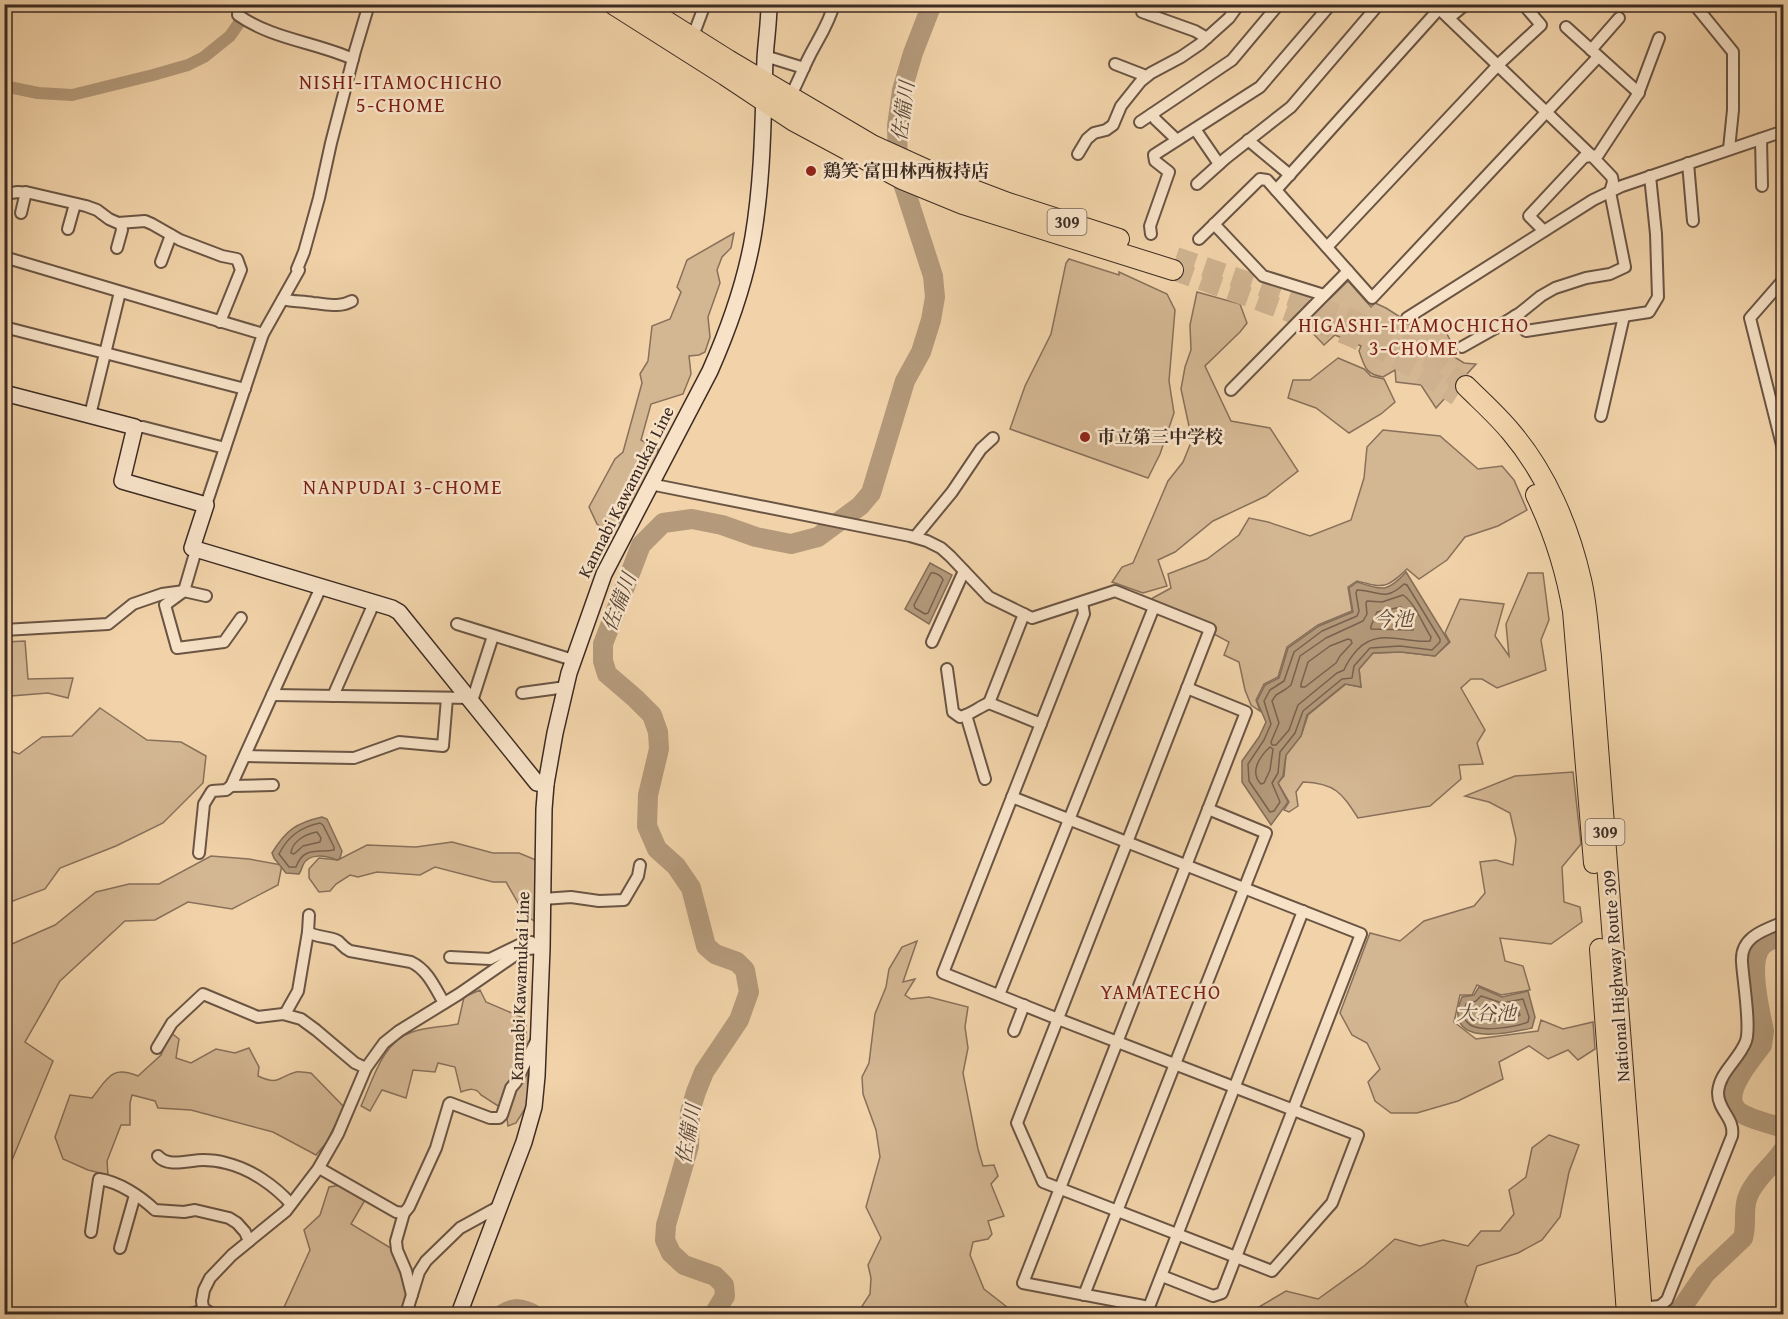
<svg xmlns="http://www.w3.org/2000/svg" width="1788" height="1319" viewBox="0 0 1788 1319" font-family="'Gentium Book Plus','Noto Serif JP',serif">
<rect width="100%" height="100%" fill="#f2d3a9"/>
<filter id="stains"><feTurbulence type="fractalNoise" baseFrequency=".00333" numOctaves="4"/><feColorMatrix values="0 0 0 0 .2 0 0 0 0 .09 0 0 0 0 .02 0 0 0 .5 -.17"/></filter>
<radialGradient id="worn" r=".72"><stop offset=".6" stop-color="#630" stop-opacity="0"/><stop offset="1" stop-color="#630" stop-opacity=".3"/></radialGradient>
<g fill="#d3b692" stroke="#88705a" stroke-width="1.5">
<polygon points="734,233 731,248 722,257 717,270 720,283 708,317 710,337 705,352 699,355 689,356 691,374 683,394 651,404 641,440 658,449 657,462 646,483 611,535 597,524 589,507 615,459 623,452 642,383 640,374 648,361 652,326 670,319 681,292 677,287 687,260"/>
<polygon points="1069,259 1119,275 1119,272 1167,294 1175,310 1169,381 1174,413 1160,454 1148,478 1010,429 1025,386 1051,334 1066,263"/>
<path d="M1348,281L1371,307L1375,303L1386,308L1422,331L1433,326H1443L1454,348L1453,356L1464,363L1476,364L1436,408L1421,385L1396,382L1395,370L1383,377C1365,374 1365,367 1359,351L1361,346L1335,335L1324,345L1304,324Z"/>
<polygon points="1197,292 1240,304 1247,323 1240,332 1205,366 1231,421 1270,428 1298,471 1266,496 1213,521 1175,552 1158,560 1167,586 1143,593 1112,582 1122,567 1133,563 1168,481 1183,462 1192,440 1181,389 1185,367 1191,350 1190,325"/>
<polygon points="1338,358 1364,369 1371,376 1384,379 1395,402 1381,414 1349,433 1316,408 1288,398 1293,380 1310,380"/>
<path d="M1383,430L1440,436L1478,469L1502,466L1514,480L1527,510L1498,526L1465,537L1447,560L1419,579L1407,569C1386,589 1384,588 1357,581L1348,587L1352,611L1318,625L1287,647L1278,677L1264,684L1256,700L1260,711L1251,705L1245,690L1239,662L1224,655L1229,642L1214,634L1216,627L1151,599L1171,588L1168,574L1207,559L1239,535L1249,518L1268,522L1310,536L1351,520L1364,478L1367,447Z"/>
<path d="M1528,573H1543L1549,620L1541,640L1546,670L1497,688L1482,679H1471L1461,688L1485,730L1477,743L1483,764L1459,765L1461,779L1430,806L1358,818C1342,793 1335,783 1303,782L1296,792L1298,806L1289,812L1284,810L1289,802L1278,783L1284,776L1286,755L1301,736L1308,715L1346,684L1361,687L1359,669L1373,653L1401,652L1435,656L1450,642L1445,633L1460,599L1504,604L1495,636L1509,656L1506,624Z"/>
<polygon points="25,641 28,679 73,678 68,698 48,693 11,696 5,701 5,642"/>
<polygon points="100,708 147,740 181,742 206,756 203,783 163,823 116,846 60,868 45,889 5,904 5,749 19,754 42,737 72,736"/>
<polygon points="1573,772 1581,844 1562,867 1564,902 1580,907 1582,922 1551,944 1500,938 1505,961 1523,966 1530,990 1501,995 1477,985 1472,995 1460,995 1454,1022 1476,1039 1538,1031 1541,1020 1563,1029 1593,1022 1595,1049 1578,1060 1568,1050 1548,1059 1529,1046 1499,1062 1503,1079 1458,1101 1417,1113 1391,1113 1375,1101 1368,1082 1380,1069 1367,1043 1352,1035 1340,1013 1370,933 1400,941 1424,921 1474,906 1485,893 1480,862 1496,860 1513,865 1516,839 1510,813 1489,802 1465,796 1515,776"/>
<polygon points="452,842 493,853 519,853 536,860 534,921 525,915 506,882 493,882 435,867 420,875 377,872 358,877 350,875 336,884 330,891 319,892 309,878 309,869 319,858 338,860 367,845 416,847"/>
<polygon points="211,856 249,859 282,865 278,885 232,909 188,902 155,920 125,921 60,981 25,1042 53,1061 5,1177 5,947 55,925 96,892 129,884 159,884"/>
<polygon points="917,941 903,982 915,979 905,995 911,999 929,997 968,1007 965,1027 968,1048 963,1073 978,1149 983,1166 994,1165 998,1176 991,1184 1004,1216 988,1221 992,1234 988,1239 973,1242 970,1255 984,1289 1007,1307 1012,1314 857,1314 870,1294 871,1278 868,1265 881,1238 866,1207 880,1157 876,1130 863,1094 862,1077 869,1063 875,1014 886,987 889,969 902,947"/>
<path d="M480,990L486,1002L526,1019L528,1104L516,1123L508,1126L506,1111L481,1095C476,1087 469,1089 461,1092L455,1067L438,1063L435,1072L413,1070L406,1098L382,1090L370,1111L361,1106C373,1080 382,1042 412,1032C426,1027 444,1027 458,1024L464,997Z"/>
<path d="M170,1032L179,1039L176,1058L191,1063L216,1049L235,1053L249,1048L259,1067L258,1076C280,1086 277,1077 296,1072C300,1071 306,1073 311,1073L344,1107L326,1143L316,1155L273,1132L191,1110L158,1108L155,1101L132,1095L130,1103V1125H121L107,1161L108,1175L88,1170L63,1159L55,1137L70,1095L92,1098C108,1078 111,1065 138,1076L161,1055Z"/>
<polygon points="1549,1135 1579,1145 1569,1172 1560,1217 1542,1240 1518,1253 1477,1266 1465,1302 1472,1314 1232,1314 1259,1307 1286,1291 1318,1299 1364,1266 1395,1239 1420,1246 1443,1240 1468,1246 1481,1231 1500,1231 1514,1214 1509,1190 1526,1177 1532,1148"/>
<polygon points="341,1185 365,1200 351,1224 394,1250 410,1297 404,1310 393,1314 281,1314 310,1250 304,1230 320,1215 329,1187"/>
</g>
<g fill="#b49a7b" stroke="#846e58" stroke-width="1.5">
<polygon points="930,563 952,575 929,624 905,609"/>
<path d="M1406,572L1449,642L1435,656L1401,652L1373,653L1359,669L1361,687L1345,684L1307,715L1301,736L1286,755L1283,776L1278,783L1288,802L1271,825L1242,782V761L1259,737L1266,722L1257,701L1265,685L1279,678L1288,648L1319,626L1353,612L1349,588L1357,582C1383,590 1387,593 1406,572Z"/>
<path d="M322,817L327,819L342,851L340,858L337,860C327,856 309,852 303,865C302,868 301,871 299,874L286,873L274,858L272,853C286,830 296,823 322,817Z"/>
<path d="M1479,987L1502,997L1528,991L1535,1017L1532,1028C1514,1032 1460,1045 1458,1015C1457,1010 1460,1002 1462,997L1474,995Z"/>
</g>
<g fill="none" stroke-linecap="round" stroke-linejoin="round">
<g stroke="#78624f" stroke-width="1.5">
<path d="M931,573C935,572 942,576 943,580L928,613L925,614L915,608L914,605Z"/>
<path d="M1404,584L1407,585L1440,639V642L1432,650L1400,646L1370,648L1354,666L1352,678L1342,679L1303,711L1295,733L1280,752L1278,773L1272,783L1280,802L1274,811L1270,812L1249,781L1248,764L1264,740L1271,724L1264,701L1270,690L1284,681L1294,652L1322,631L1357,616L1359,611L1356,593L1357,590C1378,590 1384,603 1404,584Z"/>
<path d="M1403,595C1415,603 1423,625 1431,637L1430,641C1405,644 1379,627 1357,650C1351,657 1347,662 1344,670L1337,673L1298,705L1289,730L1276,745H1272L1271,742L1279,723L1272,701L1276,695L1286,689L1291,685L1300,656L1326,638L1363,621L1367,614L1366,603L1367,601L1382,602Z"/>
<polygon points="1401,607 1414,626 1413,630 1371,629 1371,626 1377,612"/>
<polygon points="1348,639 1351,640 1352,643 1340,656 1336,663 1305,687 1301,687 1301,684 1308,662 1330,646"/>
<path d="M1270,747L1273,749L1270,770L1264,783L1261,784C1249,772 1260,756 1270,747Z"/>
<path d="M320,823L323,825L334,847V850C317,853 304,846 296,867H289L279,854C288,836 301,827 320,823Z"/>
<path d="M317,832L321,838L320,842L303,846L294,854L291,853C292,841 306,834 317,832Z"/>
<path d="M1481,996L1502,1003L1523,999L1529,1017L1528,1022C1516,1027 1476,1034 1467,1022C1462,1017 1464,1010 1466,1004L1476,1001Z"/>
<path d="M1485,1005L1500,1010L1517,1008L1520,1015C1507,1023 1487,1023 1473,1017L1471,1014L1473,1010Z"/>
</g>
<polyline stroke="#b49a7b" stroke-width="12" points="4,86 38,93 72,95 153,75 188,65 204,57 230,36 239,23"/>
<g stroke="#b49a7b" stroke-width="20">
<path d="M1784,936C1776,938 1767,940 1762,946C1747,962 1760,1011 1764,1031L1762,1045C1751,1060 1719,1095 1738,1111C1748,1119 1771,1124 1784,1128"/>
<path d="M503,1314C514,1307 522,1308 533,1314"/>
<polyline points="714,1314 725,1296 724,1285 715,1276 684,1265 671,1253 665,1240 666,1225 689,1146 690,1112 696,1092 704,1072 739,1020 749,992 745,970 737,962 715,954 706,946 691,888 676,866 657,849 647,826 648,795 659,749 658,732 652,715 635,698 607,674 603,661 603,644 641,545 663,523 692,519 722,525 756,537 791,544 818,537 860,506 871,493 905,381 921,352 931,320 935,297 933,276 898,168 897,126 902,90 913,53 932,4"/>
<path d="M1670,1314L1676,1313L1681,1309L1705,1274L1743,1238C1747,1225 1743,1212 1747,1199C1753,1180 1773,1166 1784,1149"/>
</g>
<g stroke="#ceb18e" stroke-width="20" stroke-dasharray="20 10" stroke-linecap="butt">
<polyline points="1176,257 1301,300 1353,320 1399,341 1442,367 1466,386"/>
<path d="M1173,270C1242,295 1312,318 1378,349C1406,362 1431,379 1457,396"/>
</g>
<defs>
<g id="street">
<path d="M239,4L238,15C272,39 315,42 353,59"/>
<polyline points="1434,4 1593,157 1612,177 1613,182 1610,192 1625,267 1610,274 1586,278 1555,288 1541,296 1520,313 1494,329 1462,347"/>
<polyline points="1694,4 1733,52 1733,110 1729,149"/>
<polyline points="1142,12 1195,31 1207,38"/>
<polyline points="1449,18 1466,4"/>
<polyline points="1566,27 1639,93"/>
<polyline points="696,28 705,4"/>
<polyline points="1591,50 1619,18"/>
<polyline points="765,56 804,68"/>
<polyline points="1115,64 1146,76"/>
<path d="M790,97C797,84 802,71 809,57C818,39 829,24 834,4"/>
<polyline points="1152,114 1156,120 1177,140"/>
<polyline points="1140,122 1232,60 1279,4"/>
<polyline points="1195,129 1219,164"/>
<polyline points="1761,139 1762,186"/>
<polyline points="1248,140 1290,175"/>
<polyline points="1078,154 1087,139 1094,133 1106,130 1113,125 1121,106 1141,81 1151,73 1181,57 1200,44 1229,18 1239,4"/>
<polyline points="1688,163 1693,221"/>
<polyline points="1197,184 1226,158 1291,107 1379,4"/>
<polyline points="1276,190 1439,9"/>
<polyline points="4,194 18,192 30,193 86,206 97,210 109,219 118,223 145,221 152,224 180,240 222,256 237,259 241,270 220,322"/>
<polyline points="21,213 26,192"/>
<polyline points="1214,224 1263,276 1324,295"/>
<polyline points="68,229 75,204"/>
<polyline points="1544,231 1529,216 1584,157 1598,155 1638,94 1659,38"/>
<polyline points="1151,234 1150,226 1169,172 1155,161 1154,155 1260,87 1331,4"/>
<polyline points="1199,239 1260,179 1267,180 1372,298 1598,57"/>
<polyline points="1327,247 1500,63 1541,25 1523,4"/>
<polyline points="117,248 122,230 121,223"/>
<polyline points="4,257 263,334"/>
<polyline points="161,262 171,235"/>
<polyline points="1784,279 1750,318 1784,453"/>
<path d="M283,299C293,302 302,301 313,303C327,304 339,308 352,301"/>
<polyline points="1515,316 1526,331 1649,312 1658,297 1656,234 1650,176"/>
<polyline points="1407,318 1593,200 1622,186 1784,131"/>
<polyline points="4,327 245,389"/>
<polyline points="1231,390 1348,271"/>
<polyline points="90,415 120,292"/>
<polyline points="1601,416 1624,316"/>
<polyline points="135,427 143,427 225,448"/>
<path d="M650,484L910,536L927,541L941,548L950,556L989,597L1032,618L1115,591L1210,629C1146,794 1082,958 1017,1123L1043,1182L1272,1271L1332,1203L1358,1135L1058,1019L943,973L1084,614L1082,602"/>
<polyline points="206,505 263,334 299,270 297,269 304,252 319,198 331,143 355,51 369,4"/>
<polyline points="915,537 952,492 981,449 993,438"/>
<polyline points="196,550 184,591 165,605 177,648 224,642 241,618"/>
<polyline points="457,624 573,660"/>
<polyline points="4,630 108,624 133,604 162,594 184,591 206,596"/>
<polyline points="932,642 964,571"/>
<path d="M947,669L953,712L960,717C970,715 979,707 989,703L1041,724"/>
<polyline points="1187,688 1246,712 1023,1283 1149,1307 1303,911"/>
<polyline points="522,693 566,687"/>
<polyline points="272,695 473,698 493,636"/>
<polyline points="333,696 374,603"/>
<polyline points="989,703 1024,614"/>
<polyline points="966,715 985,779"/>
<polyline points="245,756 354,758 399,742 443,746 447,698"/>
<polyline points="231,786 273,785"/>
<polyline points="1012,797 1361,934 1222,1293 1213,1296 1162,1276"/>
<polyline points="199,853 204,804 212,791 226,790 231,786 321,587"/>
<polyline points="543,899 571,897 599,901 624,900 638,876 640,865"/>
<path d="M308,932C317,938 329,936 338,941C342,945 344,948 350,951L411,962C428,970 435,988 444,1003"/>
<polyline points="450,957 490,959 523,943 531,942 532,945"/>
<polyline points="999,995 1154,607"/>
<polyline points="285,1014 298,991 308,932 309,915"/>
<polyline points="1014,1031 1024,1005"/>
<polyline points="157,1048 172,1023 203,994 258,1017 283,1014 301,1019 316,1030 355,1063 366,1068"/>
<path d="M158,1156C168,1168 189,1160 203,1160C210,1160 219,1161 226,1163C251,1169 275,1186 291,1204"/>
<polyline points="319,1168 396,1212 404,1213"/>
<path d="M91,1232L99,1179C119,1182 140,1196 155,1210L184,1212L195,1210L229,1218L237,1223L245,1232L249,1241"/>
<polyline points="120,1248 135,1195"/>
<polyline points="412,1295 406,1271 397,1250 396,1241 404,1213 409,1207 436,1148 449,1104 450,1103 490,1118 499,1118 502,1115 511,1088 516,1082 536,1041"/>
<polyline points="1084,1295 1266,833 1208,809"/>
<path d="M1640,1308L1660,1306L1667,1300L1732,1136C1735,1118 1718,1111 1718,1093C1719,1072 1739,1060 1746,1041C1751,1026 1743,980 1742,962C1740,937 1764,930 1784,922"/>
<polyline points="190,1314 205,1310"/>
<polyline points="212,1314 203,1308 202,1301 204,1290 210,1278 232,1255 286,1211 318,1169 338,1134 366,1068 384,1043 399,1031 459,994 514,956 527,949 542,948"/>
<polyline points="406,1314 419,1272 426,1261 460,1228 500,1206"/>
</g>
<g id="secondary">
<polyline points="4,393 135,427 122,481 206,505 192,548 392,608 399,612 537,783 546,784"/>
<path d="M459,1314L524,1142L534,1107L537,1076L542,948L544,809L546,784L555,733L569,673L604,574L710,371C729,328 745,283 753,237C763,178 763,118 765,59C766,41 769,23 769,4"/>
</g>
<g id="highway">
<polyline points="613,4 725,75 794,121 902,179 963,204 1173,270"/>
<polyline points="639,4 728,60 872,145 958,184 1008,203 1119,239"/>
<path d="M1466,386C1481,401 1497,415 1511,432C1546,473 1569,527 1581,580C1587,605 1588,631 1591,657L1642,1314"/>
<path d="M1536,495C1554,532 1566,570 1573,611L1594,863"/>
<polyline points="1600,949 1627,1314"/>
</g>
</defs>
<use href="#street" stroke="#6a5544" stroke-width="14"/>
<use href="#secondary" stroke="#3c2b23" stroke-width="18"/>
<use href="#highway" stroke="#3c2b23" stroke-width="22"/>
<use href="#street" stroke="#f7e2c7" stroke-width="10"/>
<use href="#secondary" stroke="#f7e2c7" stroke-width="15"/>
<use href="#highway" stroke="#f2d3a9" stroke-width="20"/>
</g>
<g fill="#8f2418" stroke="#f7e2c7" stroke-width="2">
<circle cx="811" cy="171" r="6"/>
<circle cx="1085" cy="437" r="6"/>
</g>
<g text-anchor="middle" stroke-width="5" stroke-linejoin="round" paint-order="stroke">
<g fill="#f7e2c7" stroke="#746254" stroke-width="1.5">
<rect x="1047.5" y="209" width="39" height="26" rx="4.5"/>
<rect x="1585.5" y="819" width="39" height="26" rx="4.5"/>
</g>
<g font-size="16" font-weight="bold" fill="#3c2b23">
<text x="1067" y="228">309</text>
<text x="1605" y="838">309</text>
</g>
<g font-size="18" font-weight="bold" fill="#3c2b23" stroke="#f7e2c7" text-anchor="start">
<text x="823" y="177">鶏笑 富田林西板持店</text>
<text x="1097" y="443">市立第三中学校</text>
</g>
<g font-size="18" fill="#3c2b23" stroke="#f7e2c7">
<text transform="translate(626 492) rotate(-63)" y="6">Kannabi Kawamukai Line</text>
<text transform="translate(1616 976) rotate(-94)" y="6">National Highway Route 309</text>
<text transform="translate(520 986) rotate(-88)" y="6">Kannabi Kawamukai Line</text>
</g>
<g font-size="20" letter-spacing="1.5" fill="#7a1f14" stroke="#f7e2c7">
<text x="401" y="89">NISHI-ITAMOCHICHO<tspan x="401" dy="23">5-CHOME</tspan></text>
<text x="1414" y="332">HIGASHI-ITAMOCHICHO<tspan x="1414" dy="23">3-CHOME</tspan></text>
<text x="403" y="494">NANPUDAI 3-CHOME</text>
<text x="1161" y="999">YAMATECHO</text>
</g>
<g font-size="20" font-style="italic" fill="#5a4739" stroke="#f7e2c7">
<text transform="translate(903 111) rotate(-82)" y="7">佐備川</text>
<text transform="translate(619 602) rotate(-69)" y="7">佐備川</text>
<text x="1393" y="626">今池</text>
<text x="1486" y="1020">大谷池</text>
<text transform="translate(688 1134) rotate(-80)" y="7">佐備川</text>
</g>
</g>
<rect width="1788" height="1319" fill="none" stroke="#f2d3a9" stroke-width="24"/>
<rect x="6" y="6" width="1776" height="1307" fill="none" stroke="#3c2b23" stroke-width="3"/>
<rect x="12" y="12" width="1764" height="1295" fill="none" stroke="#3c2b23" stroke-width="1.5"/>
<rect width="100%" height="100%" filter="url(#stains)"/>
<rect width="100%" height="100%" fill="url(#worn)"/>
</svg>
